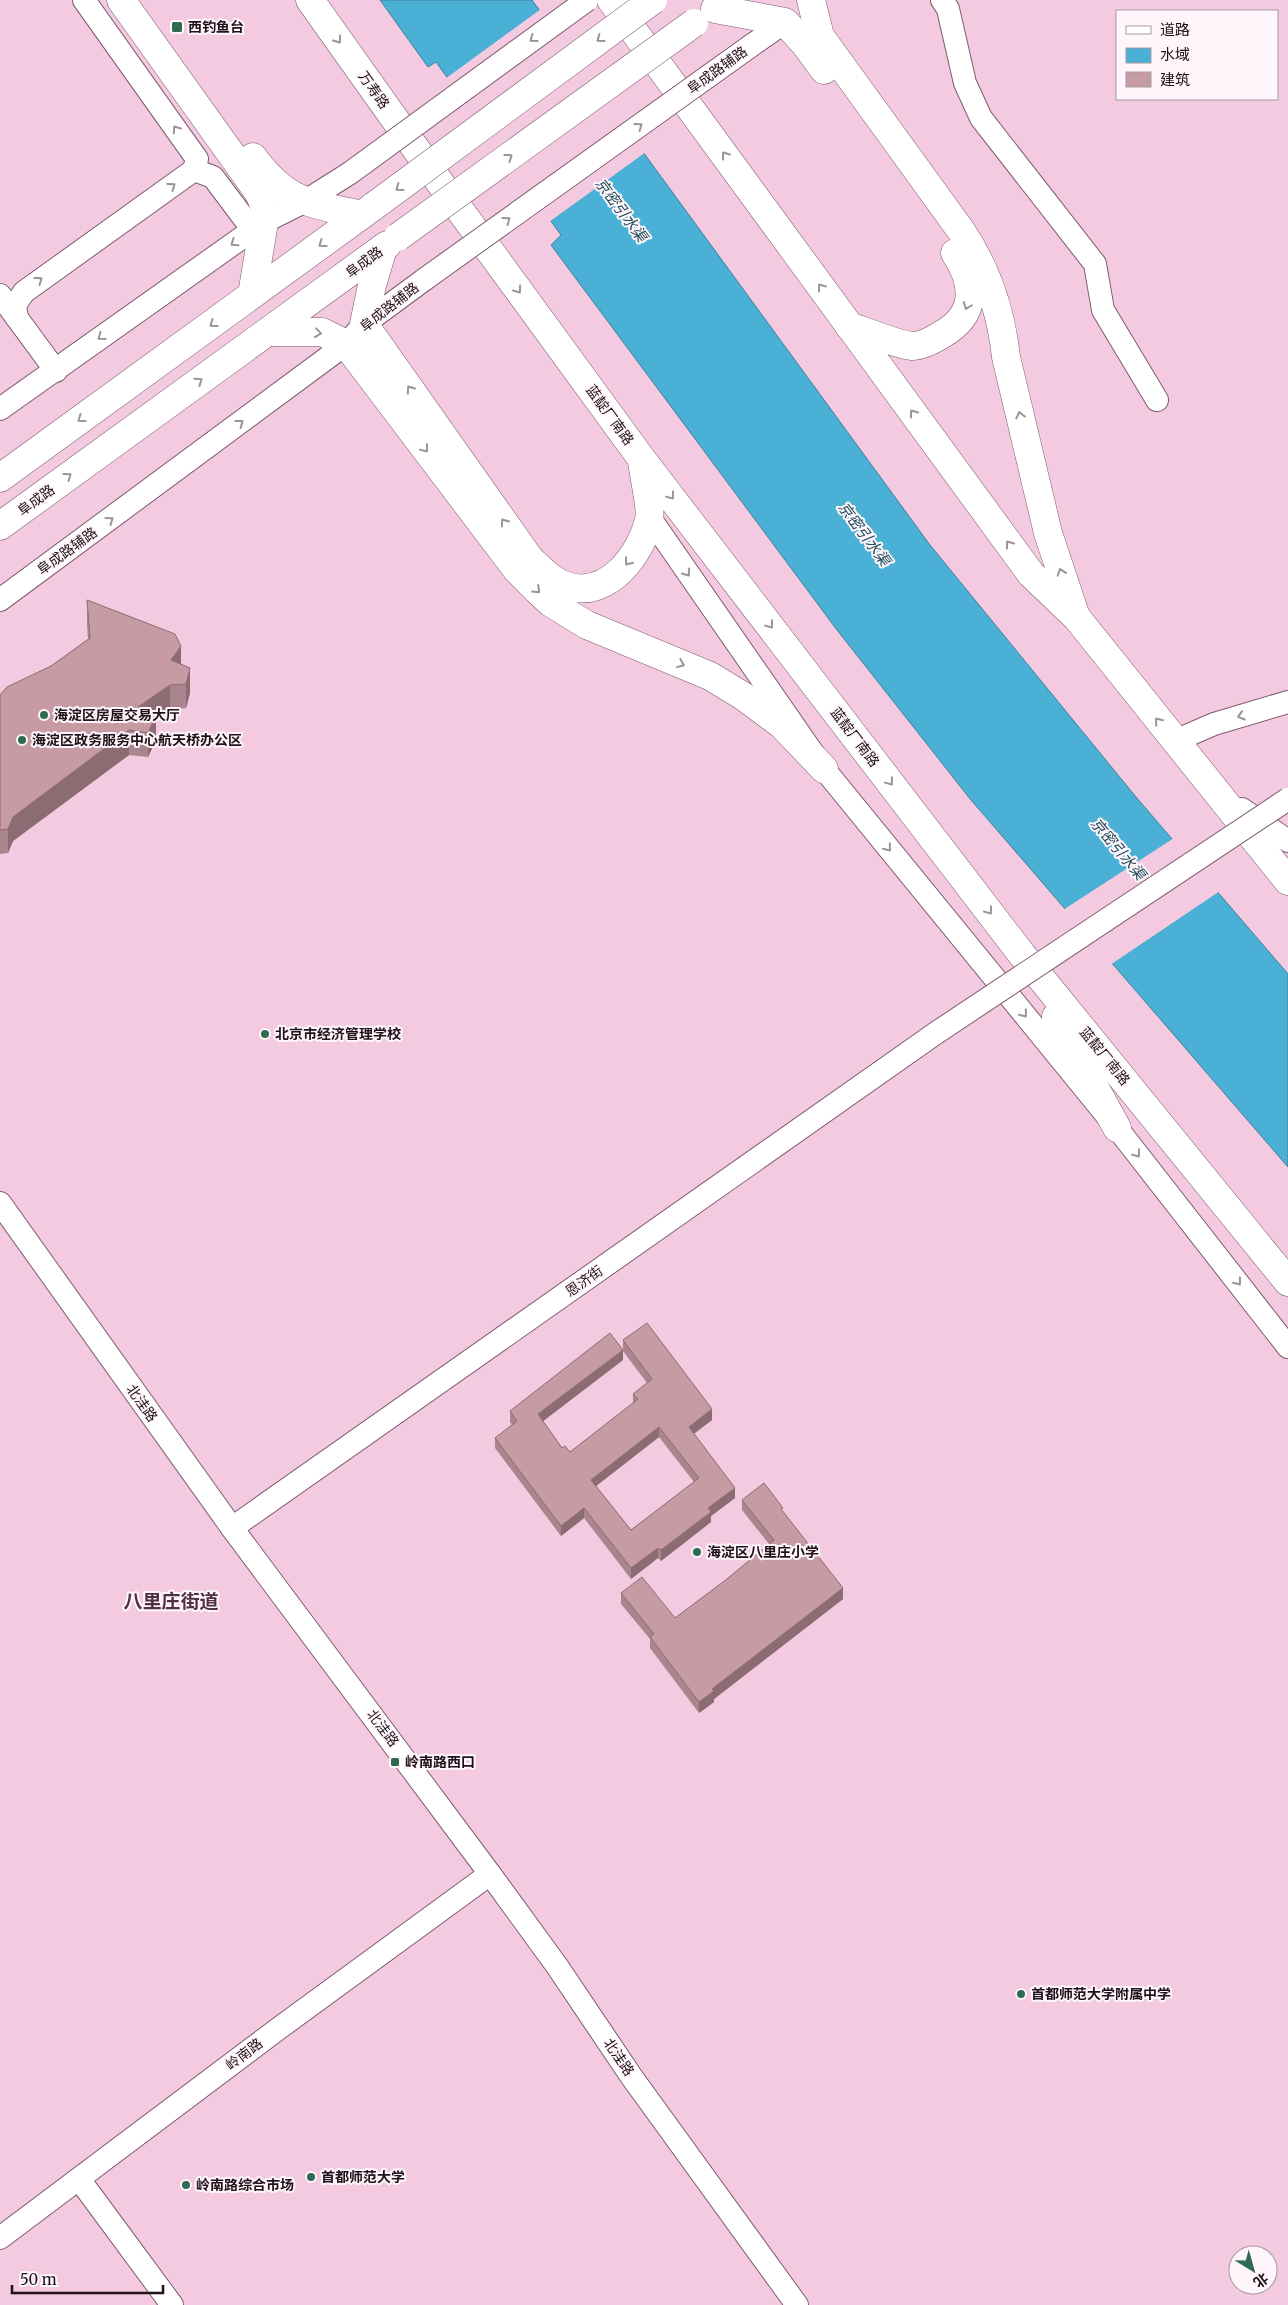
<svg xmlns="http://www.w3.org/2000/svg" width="1288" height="2305" viewBox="0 0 1288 2305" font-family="Merriweather,'Noto Sans SC',serif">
<rect width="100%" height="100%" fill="#f3cae0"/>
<polygon fill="#4bb0d5" stroke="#3e809d" points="380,0 532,0 930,545 1136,797 1288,974 1288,1167 971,800 837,630 551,245 561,235 436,62 428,67"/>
<g fill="#f3cae0">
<polygon points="541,9 646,152 549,222 445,79"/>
<polygon points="1174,838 1220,891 1110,965 1063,910"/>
</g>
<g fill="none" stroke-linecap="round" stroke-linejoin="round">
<defs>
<g id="minor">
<polyline points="84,0 197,159 194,170"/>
<polyline points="942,0 948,9 965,83 981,118 1095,264 1103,310 1157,400"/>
<polyline points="752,45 785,22"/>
<polyline points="0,295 56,371"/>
<polyline points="17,318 15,305 24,292 194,170 213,177 246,221 261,224"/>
<polyline points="0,409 264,222 304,202 350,173"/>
<polyline points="650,518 824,769 1117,1128 1288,1347"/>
<polyline points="0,600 346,344 364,324 425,279"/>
<polyline points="1175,741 1214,724 1288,702"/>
<polyline points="1242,809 1288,841"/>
<polyline points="0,1203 232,1528 490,1874 557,1966 631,2076 797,2305"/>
<polyline points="232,1528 936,1033"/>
<polyline points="79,2179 172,2305"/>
<polyline points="0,2238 282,2026 490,1874"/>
</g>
<g id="highway">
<polyline points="121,0 259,193 265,207 264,222 252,295"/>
<polyline points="310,0 438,180 641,458 1023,956 1288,1282"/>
<polyline points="611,0 1031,574 1077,618 1288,881"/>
<path d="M811,0L820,36L962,232C988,271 1001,311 1006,357L1048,533L1075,614"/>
<polyline points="715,9 785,22 805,44 824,70"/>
<path d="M253,157C287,203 309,203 362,215"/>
<path d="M383,248L372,285L364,324L530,559C542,570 553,583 570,587C609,597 641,554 649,520C652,509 643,474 642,460"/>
<path d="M849,326C864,331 899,345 912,346C922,346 933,340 941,335C977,315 976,285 955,253"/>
<polyline points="269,332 322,332 346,344 517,570 537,590 551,603 587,625 710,676 743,696 782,725 824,769"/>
<polyline points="0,478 374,206"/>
<polyline points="0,526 387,245"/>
<polyline points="1056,1017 1117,1128"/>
</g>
</defs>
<use href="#minor" stroke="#7e5b6e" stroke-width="24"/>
<use href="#highway" stroke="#7e5b6e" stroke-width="29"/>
<use href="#minor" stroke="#fff" stroke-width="22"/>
<use href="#highway" stroke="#fff" stroke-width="28"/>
<defs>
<g id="minor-bridge">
<polyline points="350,173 587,0"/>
<polyline points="425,279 752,45"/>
<polyline points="936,1033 1288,799"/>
</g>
<g id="highway-bridge">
<polyline points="374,206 653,0"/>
<polyline points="398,237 694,23"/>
</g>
</defs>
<use href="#minor-bridge" stroke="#7e5b6e" stroke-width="24" stroke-linecap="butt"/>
<use href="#highway-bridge" stroke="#7e5b6e" stroke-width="29" stroke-linecap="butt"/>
<use href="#minor-bridge" stroke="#fff" stroke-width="22"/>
<use href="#highway-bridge" stroke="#fff" stroke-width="28"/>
</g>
<g fill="#ab858d" fill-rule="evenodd">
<polygon points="87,600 181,664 190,693 186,708 170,710 156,719 156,740 148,757 129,755 13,841 8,853 0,854 0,695 51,666 88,639 87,625"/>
<path d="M623,1340L712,1420L694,1434L735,1498L711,1516V1522L661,1561L658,1558L631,1579L584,1518L561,1536L495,1448V1438L512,1425L510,1422V1411L623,1360L543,1421L562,1448L570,1452L633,1403V1394L647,1383L623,1351ZM659,1437L694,1482L631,1530L596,1486Z"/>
<polygon points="742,1500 783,1512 843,1599 714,1699 714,1702 699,1713 650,1648 650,1639 621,1604 621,1593 675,1618 727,1579 769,1544 742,1510"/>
</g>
<g fill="#8b6c73">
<polygon points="181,646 181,671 171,660"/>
<polygon points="190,668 190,693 186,708 186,684"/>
<polygon points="170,685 170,710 156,719 156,740 148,757 148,733 138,707"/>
<polygon points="129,730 129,755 13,841 8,853 8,829 13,817"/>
<polygon points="623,1350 623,1360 538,1425 538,1414"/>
<polygon points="712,1409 712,1420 689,1437 689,1427"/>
<polygon points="659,1427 659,1437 591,1490 591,1480"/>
<polygon points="735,1488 735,1498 711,1516 711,1522 661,1561 661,1550 708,1508"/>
<polygon points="584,1508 584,1518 561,1536 561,1526"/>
<polygon points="658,1548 658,1558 631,1579 631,1568"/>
<polygon points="843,1588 843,1599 714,1699 714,1702 699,1713 699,1702 712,1689"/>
</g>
<g fill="#c79ba4" stroke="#8b6c73" fill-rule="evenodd">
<polygon points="87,600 175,634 181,646 171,660 190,668 186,684 170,685 138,707 156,715 148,733 129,730 13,817 8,829 0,830 0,695 7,687 51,666 90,638"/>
<path d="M647,1323L712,1409L689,1427L735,1488L708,1508L711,1512L661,1550L658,1548L631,1568L584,1508L561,1526L495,1438L517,1421L510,1411L610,1333L623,1350L538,1414L562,1448L565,1446L570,1452L638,1399L633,1394L652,1379L623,1340ZM659,1427L699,1478L631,1530L591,1480Z"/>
<polygon points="764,1483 783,1508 781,1509 843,1588 712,1689 714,1691 699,1702 650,1637 654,1634 621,1593 642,1577 675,1618 727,1579 774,1540 742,1500"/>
</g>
<defs><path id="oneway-chevron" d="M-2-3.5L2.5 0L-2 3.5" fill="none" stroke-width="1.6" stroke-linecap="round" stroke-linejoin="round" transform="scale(1.25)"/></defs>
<g stroke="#9a9498">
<use href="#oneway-chevron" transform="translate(533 39) rotate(144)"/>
<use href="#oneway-chevron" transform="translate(600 39) rotate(144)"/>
<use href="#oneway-chevron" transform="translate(338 40) rotate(55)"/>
<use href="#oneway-chevron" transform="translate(639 126) rotate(-36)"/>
<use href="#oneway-chevron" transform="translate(176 129) rotate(-125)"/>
<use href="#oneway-chevron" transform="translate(725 155) rotate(-126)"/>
<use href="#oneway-chevron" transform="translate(509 157) rotate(-36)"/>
<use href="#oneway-chevron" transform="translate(172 186) rotate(-36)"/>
<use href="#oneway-chevron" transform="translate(399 188) rotate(144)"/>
<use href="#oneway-chevron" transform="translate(507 220) rotate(-36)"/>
<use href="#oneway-chevron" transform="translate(234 243) rotate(145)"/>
<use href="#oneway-chevron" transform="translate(322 244) rotate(144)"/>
<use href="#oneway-chevron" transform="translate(39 280) rotate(-36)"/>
<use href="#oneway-chevron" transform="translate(821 287) rotate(-126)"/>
<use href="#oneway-chevron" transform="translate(518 290) rotate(54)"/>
<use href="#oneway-chevron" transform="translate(967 306) rotate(111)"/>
<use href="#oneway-chevron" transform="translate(213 324) rotate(144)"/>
<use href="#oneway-chevron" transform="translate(318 333) rotate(7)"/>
<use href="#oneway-chevron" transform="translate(101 337) rotate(144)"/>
<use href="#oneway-chevron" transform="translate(199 381) rotate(-35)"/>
<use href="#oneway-chevron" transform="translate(410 389) rotate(-125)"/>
<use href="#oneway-chevron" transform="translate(913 413) rotate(-126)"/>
<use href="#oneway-chevron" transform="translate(1020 415) rotate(-103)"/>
<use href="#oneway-chevron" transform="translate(81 419) rotate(144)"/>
<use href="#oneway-chevron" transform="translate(240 423) rotate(-37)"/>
<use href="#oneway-chevron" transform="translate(425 449) rotate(53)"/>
<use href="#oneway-chevron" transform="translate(68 476) rotate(-36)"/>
<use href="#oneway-chevron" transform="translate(671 496) rotate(53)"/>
<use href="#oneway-chevron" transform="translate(110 520) rotate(-36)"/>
<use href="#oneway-chevron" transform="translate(504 522) rotate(-125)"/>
<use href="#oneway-chevron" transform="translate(1009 544) rotate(-126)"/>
<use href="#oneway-chevron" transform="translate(628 562) rotate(128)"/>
<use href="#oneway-chevron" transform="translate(1061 572) rotate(-109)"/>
<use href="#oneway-chevron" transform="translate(687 573) rotate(55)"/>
<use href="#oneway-chevron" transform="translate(537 590) rotate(43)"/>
<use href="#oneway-chevron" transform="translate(770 625) rotate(53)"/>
<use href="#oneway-chevron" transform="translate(681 664) rotate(22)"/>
<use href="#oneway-chevron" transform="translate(1241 716) rotate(163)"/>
<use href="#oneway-chevron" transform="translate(1158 721) rotate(-129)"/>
<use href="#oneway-chevron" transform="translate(890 782) rotate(53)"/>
<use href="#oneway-chevron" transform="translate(888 848) rotate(51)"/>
<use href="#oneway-chevron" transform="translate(989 911) rotate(53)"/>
<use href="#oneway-chevron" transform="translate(1024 1014) rotate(51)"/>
<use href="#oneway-chevron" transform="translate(1137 1154) rotate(52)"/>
<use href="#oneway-chevron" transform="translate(1238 1282) rotate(52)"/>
</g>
<g fill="#316a53" stroke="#fef6fa" stroke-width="2">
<rect x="171" y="21" width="12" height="12" rx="2.5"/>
<circle cx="44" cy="715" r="5"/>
<circle cx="22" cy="740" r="5"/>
<circle cx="265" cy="1034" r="5"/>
<circle cx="697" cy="1552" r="5"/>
<rect x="390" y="1757" width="10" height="10" rx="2.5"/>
<circle cx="1021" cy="1994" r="5"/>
<circle cx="311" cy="2177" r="5"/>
<circle cx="186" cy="2185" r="5"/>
</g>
<g text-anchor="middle" stroke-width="4" stroke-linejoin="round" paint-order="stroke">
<g font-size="14" font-weight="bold" fill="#1f1119" stroke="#fef6fa" text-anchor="start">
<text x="188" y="32">西钓鱼台</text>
<text x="54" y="720">海淀区房屋交易大厅</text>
<text x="32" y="745">海淀区政务服务中心航天桥办公区</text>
<text x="275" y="1039">北京市经济管理学校</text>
<text x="707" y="1557">海淀区八里庄小学</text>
<text x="405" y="1767">岭南路西口</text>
<text x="1031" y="1999">首都师范大学附属中学</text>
<text x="321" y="2182">首都师范大学</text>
<text x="196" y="2190">岭南路综合市场</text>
</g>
<g font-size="14" fill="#1f1119" stroke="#fef6fa">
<text transform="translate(717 70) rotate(-36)" y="5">阜成路辅路</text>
<text transform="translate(374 90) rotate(55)" y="5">万寿路</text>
<text transform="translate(364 262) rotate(-36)" y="5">阜成路</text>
<text transform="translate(389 307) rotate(-38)" y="5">阜成路辅路</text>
<text transform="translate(610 415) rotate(54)" y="5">蓝靛厂南路</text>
<text transform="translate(36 500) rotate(-36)" y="5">阜成路</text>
<text transform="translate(67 551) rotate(-36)" y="5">阜成路辅路</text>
<text transform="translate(855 737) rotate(53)" y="5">蓝靛厂南路</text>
<text transform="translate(1105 1056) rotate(51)" y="5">蓝靛厂南路</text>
<text transform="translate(584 1281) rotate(-35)" y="5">恩济街</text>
<text transform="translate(142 1403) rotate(55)" y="5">北洼路</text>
<text transform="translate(383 1728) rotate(53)" y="5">北洼路</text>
<text transform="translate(244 2054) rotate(-37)" y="5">岭南路</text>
<text transform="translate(619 2057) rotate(56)" y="5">北洼路</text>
</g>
<g font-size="15" font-style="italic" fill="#1f4b5b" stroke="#fef6fa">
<text transform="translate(621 210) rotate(53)" y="5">京密引水渠</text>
<text transform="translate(864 534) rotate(53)" y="5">京密引水渠</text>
<text transform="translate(1118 849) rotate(50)" y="5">京密引水渠</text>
</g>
<g font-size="19" font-weight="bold" fill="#503042" stroke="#fef6fa">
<text x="171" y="1608">八里庄街道</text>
</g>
</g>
<rect x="1116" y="10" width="162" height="90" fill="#fef6fa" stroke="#a59aa0"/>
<rect x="1126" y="26" width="25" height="8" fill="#ffffff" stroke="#a59aa0"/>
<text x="1160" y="35" font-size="15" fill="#1f1119">道路</text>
<rect x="1126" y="48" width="25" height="15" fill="#4bb0d5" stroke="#a59aa0"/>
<text x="1160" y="60" font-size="15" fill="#1f1119">水域</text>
<rect x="1126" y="72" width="25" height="15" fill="#c79ba4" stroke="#a59aa0"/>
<text x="1160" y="85" font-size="15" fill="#1f1119">建筑</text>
<g transform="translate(1253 2270) rotate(143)"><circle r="24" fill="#fef6fa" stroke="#a59aa0"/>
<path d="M0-4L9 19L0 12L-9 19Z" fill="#316a53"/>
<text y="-8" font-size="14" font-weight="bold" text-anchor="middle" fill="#1f1119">北</text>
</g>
<path d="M12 2285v8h151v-8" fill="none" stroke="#1f1119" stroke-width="2.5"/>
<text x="20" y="2285" font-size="15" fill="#1f1119" stroke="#fef6fa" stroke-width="4" paint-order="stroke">50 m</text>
</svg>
